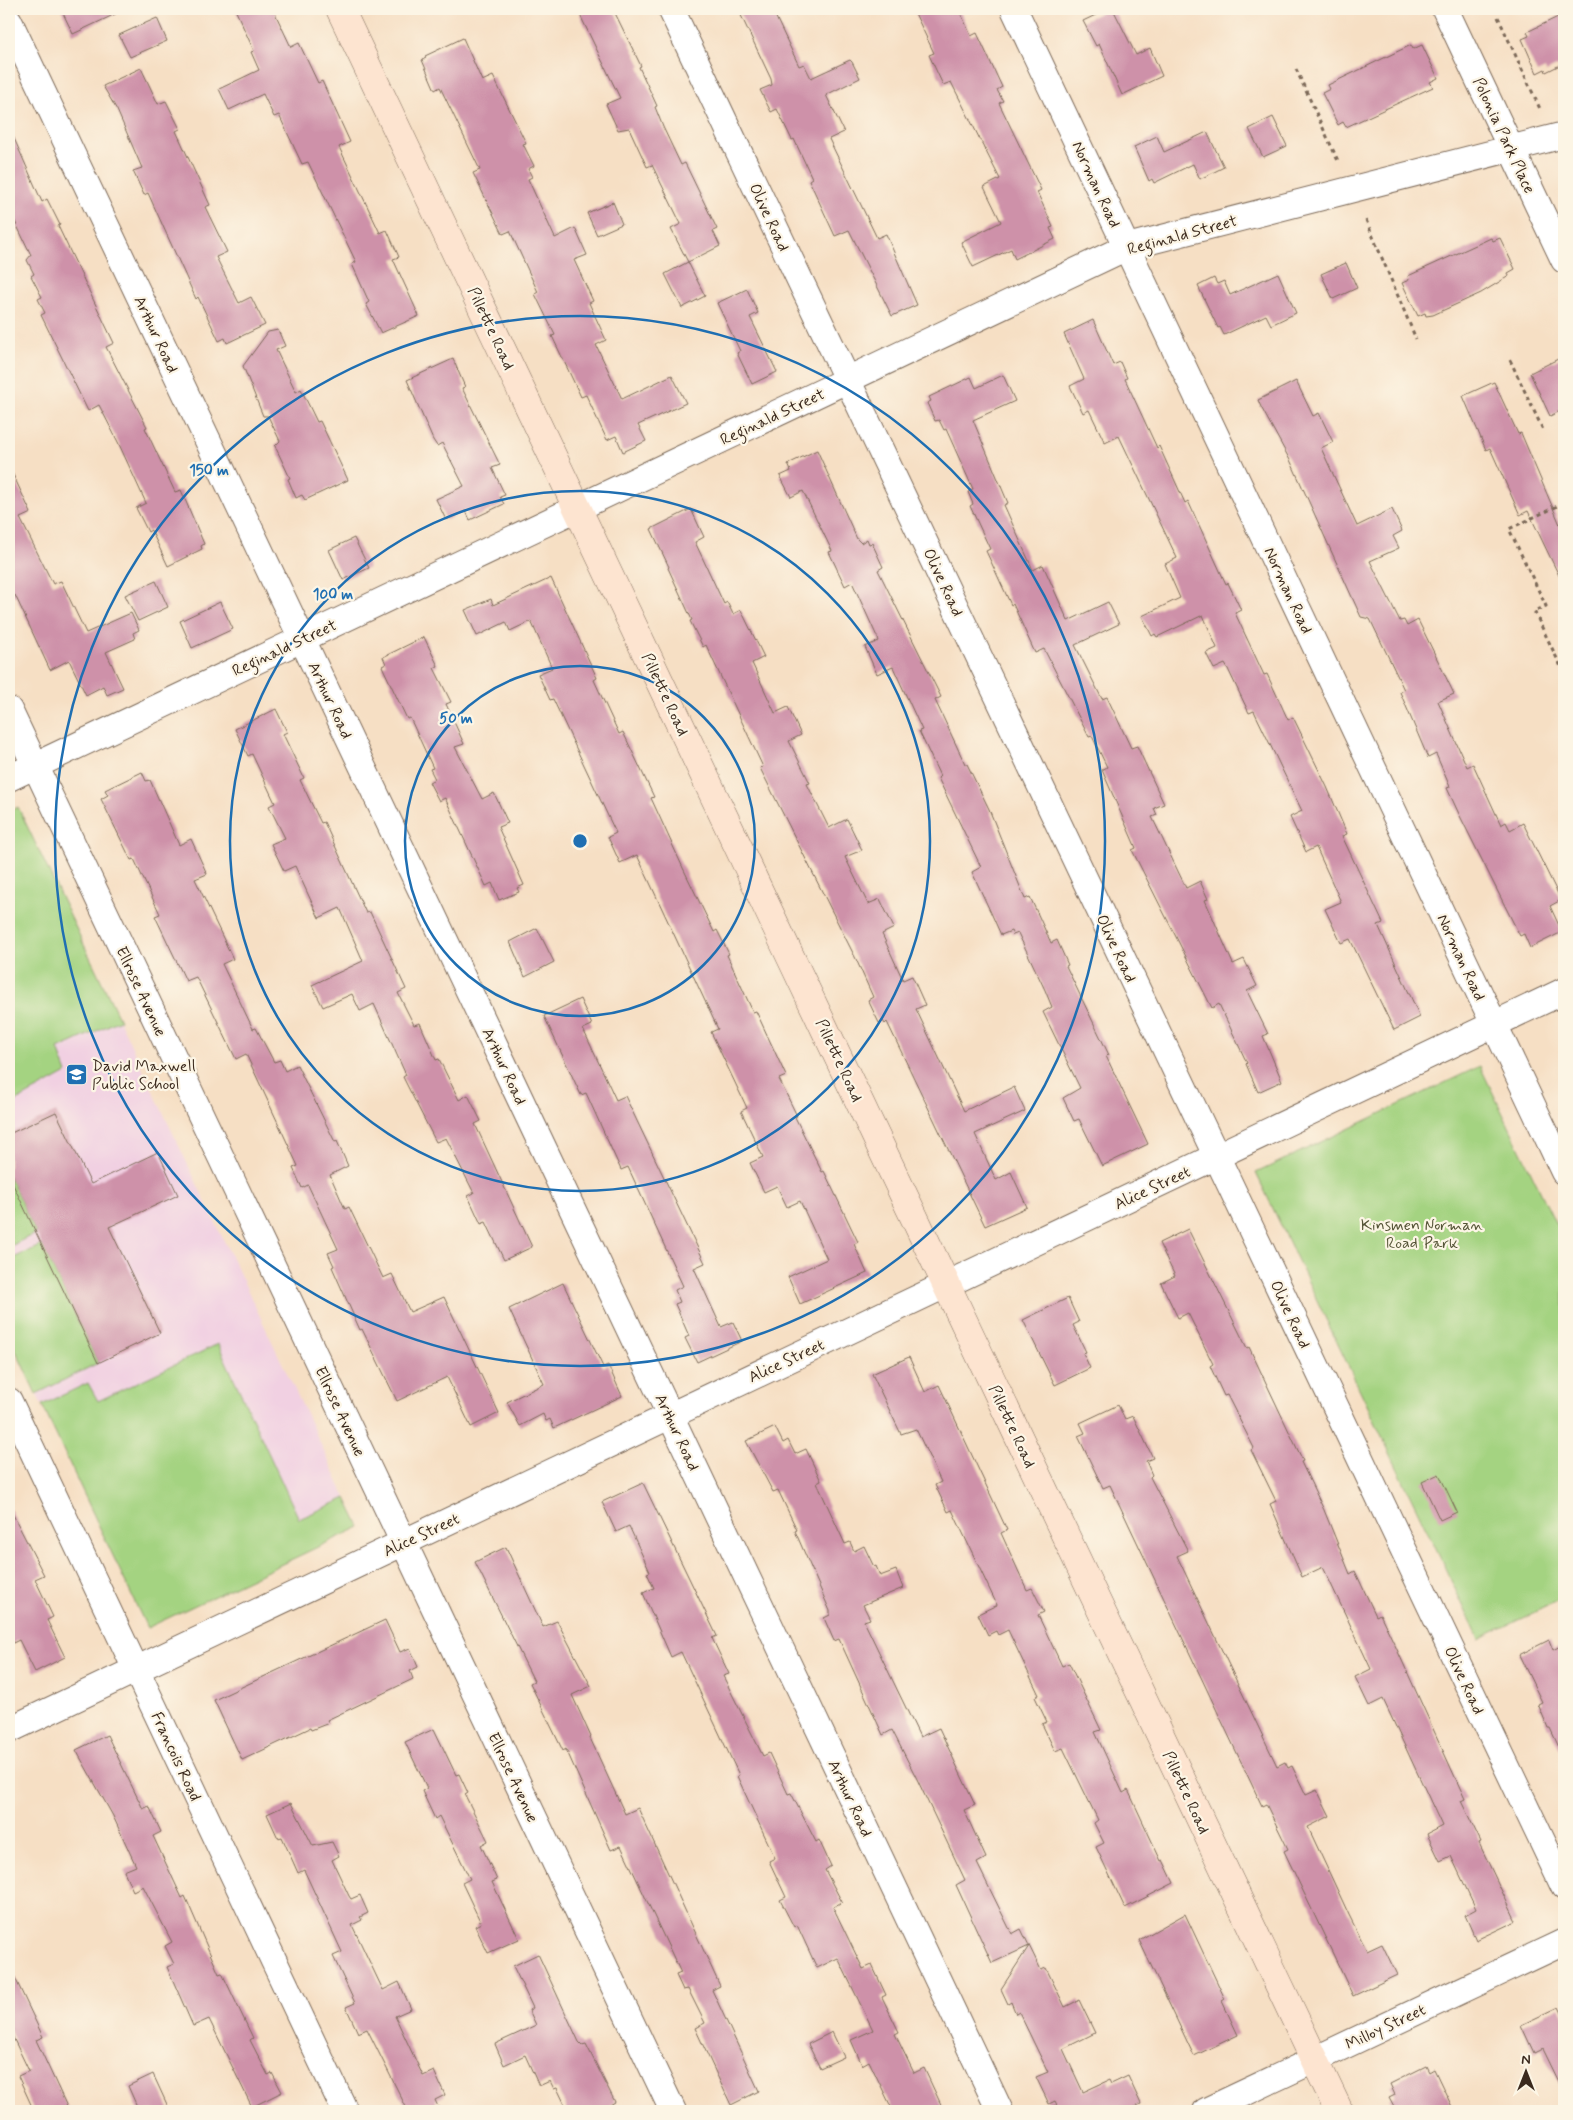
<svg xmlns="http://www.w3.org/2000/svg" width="1573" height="2120" viewBox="0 0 1573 2120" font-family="Mynerve,sans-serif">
<rect width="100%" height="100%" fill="#fcf5e5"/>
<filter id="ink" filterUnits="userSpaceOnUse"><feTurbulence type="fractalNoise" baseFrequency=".02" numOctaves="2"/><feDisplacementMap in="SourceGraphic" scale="10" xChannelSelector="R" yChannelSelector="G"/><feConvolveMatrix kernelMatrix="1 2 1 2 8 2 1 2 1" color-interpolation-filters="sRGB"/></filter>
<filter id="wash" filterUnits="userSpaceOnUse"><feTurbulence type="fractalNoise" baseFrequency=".0096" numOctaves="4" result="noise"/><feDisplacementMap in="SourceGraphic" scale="20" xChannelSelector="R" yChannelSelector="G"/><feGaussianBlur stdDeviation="1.12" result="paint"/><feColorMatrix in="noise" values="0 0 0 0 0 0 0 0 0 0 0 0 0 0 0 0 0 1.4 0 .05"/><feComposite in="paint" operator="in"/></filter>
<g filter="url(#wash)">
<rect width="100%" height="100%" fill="#f6dfc4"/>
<polygon fill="#f1d0e2" points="18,807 360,1527 147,1628 9,1336 9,812"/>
<g fill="#a4d381" stroke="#707e50">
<polygon points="18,807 120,1020 58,1049 67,1073 9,1105 9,812"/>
<polygon points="1480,1066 1564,1241 1564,1598 1479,1639 1256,1173"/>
<polygon points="9,1176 36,1233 9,1247"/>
<polygon points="42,1245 98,1363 36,1394 9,1336 9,1260"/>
<polygon points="218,1344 299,1519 346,1498 360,1527 147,1628 42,1405 88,1383 98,1401"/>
</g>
<g id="blocks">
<g fill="#ce91a9">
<polygon points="61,9 126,9 73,34"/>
<polygon points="235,9 273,9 291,47 299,43 318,83 322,81 350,142 339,147 380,233 387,230 399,257 393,259 419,316 381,333 366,304 369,302 352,264 356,262 308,162 302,164 279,115 274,117 263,94 229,110 219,89 259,70 251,52 254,51"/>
<polygon points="591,9 613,9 641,66 639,67 657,106 655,107 663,127 681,165 685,163 717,229 713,231 720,246 688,262 671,229 681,224 652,165 647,167 629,128 618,130 606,104 620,98 581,17 580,14"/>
<polygon points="738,9 772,9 799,66 804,64 811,78 850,60 852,62 860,78 826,95 844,132 829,139 877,238 886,234 917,305 892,316 849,230 835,236 809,180 812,178 794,139 792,140 777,109 771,112 760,90 772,85 771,79"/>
<polygon points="913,9 959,9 971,36 977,33 1002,87 997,90 1003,101 999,103 1041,190 1037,192 1053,227 1050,228 1055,239 1015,259 1011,249 973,267 961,242 1001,222 984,187 1000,179 951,82 943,85 929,55 934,53"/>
<polygon points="1108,9 1113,9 1136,55 1150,48 1162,76 1122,95 1099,44 1096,46 1083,21"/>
<polygon points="1564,14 1564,63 1546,72 1545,69 1537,73 1522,39 1529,36 1527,32"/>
<polygon points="157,18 167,41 130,57 119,35"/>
<polygon points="463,38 482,81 493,76 526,143 523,144 534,166 528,169 532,177 528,179 555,238 575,228 587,255 574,260 593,301 589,303 606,340 596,345 622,399 672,375 686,403 638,425 646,441 623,452 616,436 607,440 586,395 581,397 552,336 555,335 535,294 538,292 510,231 503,234 473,173 480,170 440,87 435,90 422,60 426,58 425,56"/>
<polygon points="1411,45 1413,49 1422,45 1438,78 1430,82 1433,87 1346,127 1343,122 1338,125 1322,93 1330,89 1328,85"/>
<polygon points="141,68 158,104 166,101 180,129 176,131 210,205 205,207 227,252 216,257 239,303 251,297 265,325 227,343 225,338 219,341 198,297 196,299 148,193 144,195 133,171 142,168 117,110 103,86"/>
<polygon points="1273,117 1287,146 1263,157 1249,129"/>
<polygon points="9,127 42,202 47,199 60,225 58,226 114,343 106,347 147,427 145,428 175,492 181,490 204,544 201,546 202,549 168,566 151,530 148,532 136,508 146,503 118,442 99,405 88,411 41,315 45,313 38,299 42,297 31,276 34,274 27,260 31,255 9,209"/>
<polygon points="1207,132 1224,167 1200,179 1193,164 1154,183 1152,179 1149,181 1134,147 1157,136 1164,152"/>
<polygon points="613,202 622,224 597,235 587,213"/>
<polygon points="1491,238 1493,241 1500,238 1515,269 1508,273 1509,276 1481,293 1433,315 1426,316 1425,313 1418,316 1402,283 1409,280 1408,276"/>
<polygon points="688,262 705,296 682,308 665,274"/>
<polygon points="1346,263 1357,288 1333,299 1321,274"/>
<polygon points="1278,273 1296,313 1271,325 1266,315 1224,335 1220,327 1218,328 1198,286 1214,278 1217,284 1224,281 1230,295"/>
<polygon points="747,289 758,313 750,317 777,372 752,384 737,353 740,351 717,303"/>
<polygon points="1093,320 1113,365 1120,362 1127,378 1125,379 1157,448 1159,446 1185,503 1188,501 1226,584 1228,583 1241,610 1235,613 1264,675 1267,674 1288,720 1293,717 1327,787 1347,834 1342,836 1383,923 1378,925 1420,1017 1394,1030 1350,939 1341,943 1325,909 1341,902 1316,847 1306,852 1290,817 1302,811 1254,711 1249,713 1228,669 1225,664 1214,669 1206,653 1217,648 1203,615 1157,637 1155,634 1152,636 1142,616 1180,598 1165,564 1177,558 1119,436 1105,443 1089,410 1083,413 1070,386 1084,379 1064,334"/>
<polygon points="278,330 285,346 276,350 296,392 301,389 317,422 320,421 348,480 305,500 302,495 296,498 288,479 290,478 275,446 280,441 268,416 263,416 243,366 268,332"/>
<polygon points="1564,356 1564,409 1550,416 1530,373"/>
<polygon points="453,359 465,387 462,388 500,465 492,468 505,495 500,497 504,504 470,520 466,511 446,520 436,499 464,486 442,443 437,446 433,440 407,380"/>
<polygon points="1003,375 1015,401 973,420 1008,503 1004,505 1033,570 1043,565 1068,621 1108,602 1119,624 1075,645 1102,699 1107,697 1131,748 1137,746 1164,804 1154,808 1157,815 1152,817 1186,888 1200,881 1208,899 1205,900 1233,964 1244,959 1257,986 1247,991 1268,1034 1263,1036 1282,1081 1258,1092 1246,1064 1247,1063 1219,1004 1212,1008 1132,850 1136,848 1102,770 1107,767 1092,736 1089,737 1044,649 1035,653 1013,604 1011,605 986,551 990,549 970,506 973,504 968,492 973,489 946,429 944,430 939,420 935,421 927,403 931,401 929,397 971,377 976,388"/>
<polygon points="1296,381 1313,416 1319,413 1333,442 1321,448 1357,526 1392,509 1402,531 1393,536 1399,548 1370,561 1400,621 1404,620 1407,626 1418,620 1442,669 1454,694 1438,701 1467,767 1473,764 1501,825 1506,822 1510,830 1523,823 1561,900 1550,906 1562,932 1530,948 1524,934 1520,936 1459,814 1447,788 1450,787 1436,754 1428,758 1400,692 1404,690 1399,679 1370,619 1361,617 1291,462 1261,407 1258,400"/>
<polygon points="1494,382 1518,434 1521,433 1564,534 1564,586 1528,511 1520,515 1490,448 1486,450 1463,396"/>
<polygon points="817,450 857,539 861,543 867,539 869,544 872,543 883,567 878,570 941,697 935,700 965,764 967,764 989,809 1025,899 1030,897 1051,943 1057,940 1068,965 1066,966 1109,1055 1106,1056 1148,1144 1102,1166 1079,1119 1074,1121 1063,1098 1080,1088 1043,1012 1052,1007 1045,990 1018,933 1013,935 1011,931 1001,935 992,915 972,872 981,867 938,778 940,776 919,731 922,730 893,667 877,674 865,647 879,641 852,582 845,586 829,552 832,551 803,491 791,497 780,476 791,471 788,464"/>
<polygon points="9,466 31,513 20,518 53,584 61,581 86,633 131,613 139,630 133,633 135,639 106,652 123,688 107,695 103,686 86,695 69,660 50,670 15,595 9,598"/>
<polygon points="691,509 704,537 695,542 724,604 727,602 733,614 741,610 764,657 752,663 775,713 788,707 801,735 789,741 810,783 807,784 829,828 847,819 862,850 845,857 868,904 880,899 894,928 882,934 903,980 912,976 925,1005 916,1009 964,1111 1014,1087 1025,1111 975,1134 996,1180 1011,1172 1027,1207 985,1226 887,1022 885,1024 883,1021 879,1023 868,1000 873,997 856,959 760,768 763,767 706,645 703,647 690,621 692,620 668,568 669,567 651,529"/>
<polygon points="354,538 369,568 343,580 329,550"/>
<polygon points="551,578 597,678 594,680 619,734 623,732 654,797 651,798 683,868 714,932 717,930 729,954 727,955 753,1012 756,1011 786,1076 779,1079 797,1116 795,1117 822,1172 824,1171 858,1242 854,1244 867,1273 800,1304 788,1277 827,1259 800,1201 787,1207 777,1186 764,1192 750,1163 763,1157 741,1111 747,1108 711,1032 718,1029 637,855 620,863 608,837 616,833 553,699 550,700 538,674 552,668 531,621 510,631 506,622 477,636 465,610 491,599 493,605"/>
<polygon points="156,581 168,607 138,621 125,595"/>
<polygon points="220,602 233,629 192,648 180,621"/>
<polygon points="424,637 438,666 434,668 451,702 446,704 464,744 455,747 482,799 494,793 508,823 498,827 524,885 517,888 519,892 499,900 492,883 486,886 445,798 439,801 429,782 435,779 430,769 433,768 410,718 407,719 382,666 386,664 383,657"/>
<polygon points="276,709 287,732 283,734 304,778 300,780 321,823 324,822 366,913 370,912 406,989 398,993 414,1025 420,1023 436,1060 439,1059 459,1100 468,1095 481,1121 475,1124 532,1247 504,1260 486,1222 481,1224 468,1196 474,1193 446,1138 436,1142 411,1093 403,1077 406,1075 374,1004 360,1011 352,994 323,1007 312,985 363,961 340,908 319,918 295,866 284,871 271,844 285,838 269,806 275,803 252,754 248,756 235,729"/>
<polygon points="142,772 146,781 150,780 179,845 191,839 207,874 195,879 233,959 222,964 253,1029 256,1028 274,1062 280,1060 285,1071 297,1065 335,1142 337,1141 348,1166 330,1175 345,1209 349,1207 383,1278 392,1274 410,1312 444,1297 499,1413 471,1427 447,1377 397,1401 362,1329 360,1330 332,1267 334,1266 328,1253 338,1249 308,1185 302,1188 293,1168 298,1166 246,1054 236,1059 196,977 186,981 155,916 160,914 134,859 131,860 101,799 108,795 105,790"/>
<polygon points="537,928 554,962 525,977 510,942"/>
<polygon points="580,999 592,1025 583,1029 616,1100 625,1096 705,1263 694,1268 721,1327 733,1322 742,1341 697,1362 685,1338 689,1336 675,1304 680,1302 675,1290 683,1286 628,1167 621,1170 586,1093 581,1095 544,1016"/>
<polygon points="56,1112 91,1184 158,1152 178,1195 109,1227 160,1333 98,1363 9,1176 9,1134"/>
<polygon points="1188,1229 1247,1348 1249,1347 1303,1461 1301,1462 1324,1510 1350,1574 1355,1571 1376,1616 1380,1614 1394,1643 1465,1799 1461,1801 1481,1842 1479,1843 1516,1921 1476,1940 1465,1915 1476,1909 1451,1856 1440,1861 1427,1834 1442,1826 1383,1699 1369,1706 1355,1677 1371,1669 1323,1567 1302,1577 1270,1504 1276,1501 1251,1450 1254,1448 1227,1395 1224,1396 1210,1366 1213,1364 1188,1313 1178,1318 1161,1283 1175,1276 1159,1243"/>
<polygon points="563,1283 603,1367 608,1365 622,1396 554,1428 550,1419 546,1421 543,1414 520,1426 507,1402 544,1384 509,1309"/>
<polygon points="1068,1298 1079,1322 1073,1325 1086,1352 1083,1353 1090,1368 1055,1385 1023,1320"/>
<polygon points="909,1357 925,1392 939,1385 1007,1530 1001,1533 1027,1590 1032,1588 1044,1612 1038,1615 1062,1666 1069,1663 1101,1730 1095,1732 1123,1793 1128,1790 1161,1861 1163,1860 1174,1883 1125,1908 1096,1847 1104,1843 1094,1823 1098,1820 1063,1748 1055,1751 1042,1724 1047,1722 1035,1697 1039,1695 1008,1630 998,1635 996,1631 988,1635 978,1614 997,1605 952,1510 948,1512 935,1485 941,1482 916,1429 901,1434 872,1374"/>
<polygon points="1118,1405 1125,1419 1133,1416 1153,1458 1146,1461 1152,1475 1150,1477 1188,1551 1177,1556 1277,1766 1285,1762 1288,1768 1292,1766 1306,1795 1317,1790 1330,1816 1308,1827 1349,1915 1367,1951 1382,1944 1397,1975 1353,1996 1284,1851 1288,1849 1266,1804 1262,1806 1110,1485 1103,1488 1078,1436 1085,1433 1080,1423"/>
<polygon points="775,1427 783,1443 788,1440 795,1454 806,1449 821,1481 817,1483 845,1544 850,1542 854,1551 864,1546 874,1567 876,1566 880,1576 896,1570 903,1588 863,1605 870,1619 864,1621 920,1737 939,1728 975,1805 964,1810 986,1858 977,1863 1012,1934 1021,1929 1041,1970 1046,1968 1065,2007 1079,2000 1095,2033 1063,2049 1083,2092 1109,2080 1111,2084 1128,2076 1141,2104 1126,2111 1043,2111 1057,2105 1055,2101 1049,2104 1036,2077 1048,2072 1019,2012 1016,2014 1011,2002 1008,2004 1001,1989 1029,1946 992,1963 956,1885 965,1880 917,1779 892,1730 883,1735 839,1639 834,1641 824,1618 830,1615 830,1611 795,1531 797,1530 778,1490 773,1492 746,1441"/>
<polygon points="1439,1474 1457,1512 1440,1520 1422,1482"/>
<polygon points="643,1483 717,1636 712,1638 729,1674 723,1676 763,1756 769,1753 788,1794 791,1793 816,1842 819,1840 831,1866 825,1870 842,1902 833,1907 863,1969 872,1965 886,1995 882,1997 899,2032 895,2034 914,2073 924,2068 944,2111 893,2111 869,2061 862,2065 851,2040 873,2030 838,1958 817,1968 797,1925 794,1927 780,1900 786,1897 769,1861 775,1858 737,1776 739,1775 681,1652 671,1657 643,1593 654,1588 647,1573 650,1572 629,1526 616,1532 602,1502"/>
<polygon points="9,1507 44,1575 35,1579 53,1617 47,1620 65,1657 35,1672 19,1640 9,1645"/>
<polygon points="506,1547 543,1627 557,1621 591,1686 572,1695 591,1737 590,1738 625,1814 638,1808 720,1986 712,1990 759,2091 731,2105 695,2028 705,2023 688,1989 683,1990 676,1975 681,1973 621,1846 611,1850 566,1749 563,1751 530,1683 534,1681 475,1562"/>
<polygon points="385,1620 400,1652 410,1648 418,1667 410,1671 413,1679 327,1720 329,1723 311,1730 310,1728 242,1760 214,1700"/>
<polygon points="1549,1640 1553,1650 1564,1644 1564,1758 1550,1728 1548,1728 1538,1704 1542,1702 1519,1655"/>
<polygon points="434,1729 456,1775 459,1774 468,1793 465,1795 488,1841 481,1845 497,1880 492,1882 519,1939 488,1953 475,1926 481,1923 462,1883 470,1879 439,1816 435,1819 422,1791 427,1788 405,1742"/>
<polygon points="107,1735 143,1809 149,1806 161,1832 153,1836 182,1898 185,1896 219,1974 222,1973 253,2038 250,2040 268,2075 272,2073 282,2092 252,2107 209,2019 193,2026 167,1967 174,1964 165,1946 172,1942 143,1886 133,1891 124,1871 136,1866 113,1816 76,1750"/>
<polygon points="291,1803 313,1846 332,1842 339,1856 332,1860 349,1896 351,1899 360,1895 368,1913 360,1917 362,1920 352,1925 383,1990 399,1982 411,2009 395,2016 423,2076 434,2071 445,2095 435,2100 440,2111 408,2111 367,2029 358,2033 346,2007 355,2003 333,1956 342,1952 304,1870 298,1873 282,1837 278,1838 267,1814"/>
<polygon points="1185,1914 1225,1999 1222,2001 1238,2035 1194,2056 1139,1940"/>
<polygon points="538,1954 579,2042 582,2045 586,2044 615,2102 610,2105 613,2111 568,2111 557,2088 554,2089 550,2081 539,2086 525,2055 504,2065 495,2044 536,2025 529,2010 533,2008 513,1966"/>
<polygon points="9,1965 43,2037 36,2040 69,2111 34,2111 18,2076 29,2071 9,2029"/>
<polygon points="1559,2007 1564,2017 1564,2094 1542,2049 1534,2053 1521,2025"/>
<polygon points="832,2032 844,2057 820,2068 808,2044"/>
<polygon points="1426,2066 1429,2072 1434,2069 1454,2111 1396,2111 1389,2098 1395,2095 1390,2084"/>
<polygon points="153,2074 170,2111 139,2111 128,2086"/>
</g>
</g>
</g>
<g filter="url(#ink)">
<use href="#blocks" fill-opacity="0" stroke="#7c6958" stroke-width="1"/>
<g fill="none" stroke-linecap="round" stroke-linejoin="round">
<defs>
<g id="street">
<polyline points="671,9 1564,1887"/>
<polyline points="1014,9 1564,1172"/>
<polyline points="1445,9 1564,260"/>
<polyline points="9,21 1000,2111"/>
<polyline points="9,710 673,2111"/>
<polyline points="9,778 1127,247 1564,135"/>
<polyline points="9,1401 345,2111"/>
<polyline points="9,1730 1564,991"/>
<polyline points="1206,2111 1564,1942"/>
</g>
<polyline id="secondary" points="340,9 1339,2111"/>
</defs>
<use href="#street" stroke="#7c6958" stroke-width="28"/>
<use href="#secondary" stroke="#7c6958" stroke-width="29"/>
<g stroke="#7c6958" stroke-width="3" stroke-dasharray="4 4" stroke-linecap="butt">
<polyline points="1498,17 1541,111"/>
<polyline points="1296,69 1339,163"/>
<polyline points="1366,220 1416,339"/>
<polyline points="1510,360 1544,432"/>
<polyline points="1564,503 1509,529 1546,606 1534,611 1564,673"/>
</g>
<use href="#street" stroke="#fff" stroke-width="26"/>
<use href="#secondary" stroke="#fde4d0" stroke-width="28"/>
</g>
</g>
<g fill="none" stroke="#1f6fb2" stroke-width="2.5">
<circle cx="580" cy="841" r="175"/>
<circle cx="580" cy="841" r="350"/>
<circle cx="580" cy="841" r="525"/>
</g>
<defs>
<symbol id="school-square" viewBox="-11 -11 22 22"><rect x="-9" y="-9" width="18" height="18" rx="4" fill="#1f6fb2" stroke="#fcf5e5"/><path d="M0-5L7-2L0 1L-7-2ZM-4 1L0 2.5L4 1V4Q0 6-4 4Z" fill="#fff"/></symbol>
</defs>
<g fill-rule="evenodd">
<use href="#school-square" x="64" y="1062" width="25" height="25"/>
</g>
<g text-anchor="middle" stroke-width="4.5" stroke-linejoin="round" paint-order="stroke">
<g font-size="16" fill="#3b2a1e" stroke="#fcf5e5">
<text transform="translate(1505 135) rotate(65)" y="6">Polonia Park Place</text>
<text transform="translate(1097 184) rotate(65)" y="6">Norman Road</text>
<text transform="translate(770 217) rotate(65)" y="6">Olive Road</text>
<text transform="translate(1182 234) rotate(-15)" y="6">Reginald Street</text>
<text transform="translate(492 328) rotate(65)" y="6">Pillette Road</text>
<text transform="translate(157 334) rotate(65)" y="6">Arthur Road</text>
<text transform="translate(772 416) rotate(-25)" y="6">Reginald Street</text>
<text transform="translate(944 582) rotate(65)" y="6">Olive Road</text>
<text transform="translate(1289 590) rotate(65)" y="6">Norman Road</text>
<text transform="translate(284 647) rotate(-25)" y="6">Reginald Street</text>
<text transform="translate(666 694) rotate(65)" y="6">Pillette Road</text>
<text transform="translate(331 700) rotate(65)" y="6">Arthur Road</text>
<text transform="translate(1117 948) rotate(65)" y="6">Olive Road</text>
<text transform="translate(1462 957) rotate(65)" y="6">Norman Road</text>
<text transform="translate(142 991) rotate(65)" y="6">Ellrose Avenue</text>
<text transform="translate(840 1060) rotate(65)" y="6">Pillette Road</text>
<text transform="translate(505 1066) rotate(65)" y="6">Arthur Road</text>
<text transform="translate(1152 1187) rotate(-25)" y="6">Alice Street</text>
<text transform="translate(1291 1314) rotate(65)" y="6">Olive Road</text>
<text transform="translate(786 1360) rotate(-25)" y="6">Alice Street</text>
<text transform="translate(341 1411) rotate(65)" y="6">Ellrose Avenue</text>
<text transform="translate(1013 1426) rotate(65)" y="6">Pillette Road</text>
<text transform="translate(678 1432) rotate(65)" y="6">Arthur Road</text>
<text transform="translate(421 1534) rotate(-25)" y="6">Alice Street</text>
<text transform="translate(1465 1680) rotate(65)" y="6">Olive Road</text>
<text transform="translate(177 1756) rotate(65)" y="6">Francois Road</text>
<text transform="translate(514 1777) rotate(65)" y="6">Ellrose Avenue</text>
<text transform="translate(1187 1792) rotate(65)" y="6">Pillette Road</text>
<text transform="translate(851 1798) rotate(65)" y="6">Arthur Road</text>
<text transform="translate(1385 2026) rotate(-25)" y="6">Milloy Street</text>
</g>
<g font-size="16" fill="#3b2a1e" stroke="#fcf5e5" text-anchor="start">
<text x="92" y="1071">David Maxwell<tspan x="92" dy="18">Public School</tspan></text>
</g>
<g font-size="16" fill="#555437" stroke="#fcf5e5">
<text x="1422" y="1230">Kinsmen Norman<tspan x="1422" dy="18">Road Park</tspan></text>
</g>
</g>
<circle cx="580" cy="841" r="8" fill="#1f6fb2" stroke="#fcf5e5" stroke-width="2.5"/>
<g font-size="15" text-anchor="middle" font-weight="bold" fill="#1f6fb2" stroke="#fcf5e5" stroke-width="4.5" stroke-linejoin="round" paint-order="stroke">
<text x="209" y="475">150 m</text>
<text x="333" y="599">100 m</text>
<text x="456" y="723">50 m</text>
</g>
<rect width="1573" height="2120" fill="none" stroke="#fcf5e5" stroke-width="30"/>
<g transform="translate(1526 2072)" stroke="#fcf5e5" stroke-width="4" paint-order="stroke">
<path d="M0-4L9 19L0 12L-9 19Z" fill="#3b2a1e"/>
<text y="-8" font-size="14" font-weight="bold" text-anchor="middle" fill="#3b2a1e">N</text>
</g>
</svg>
